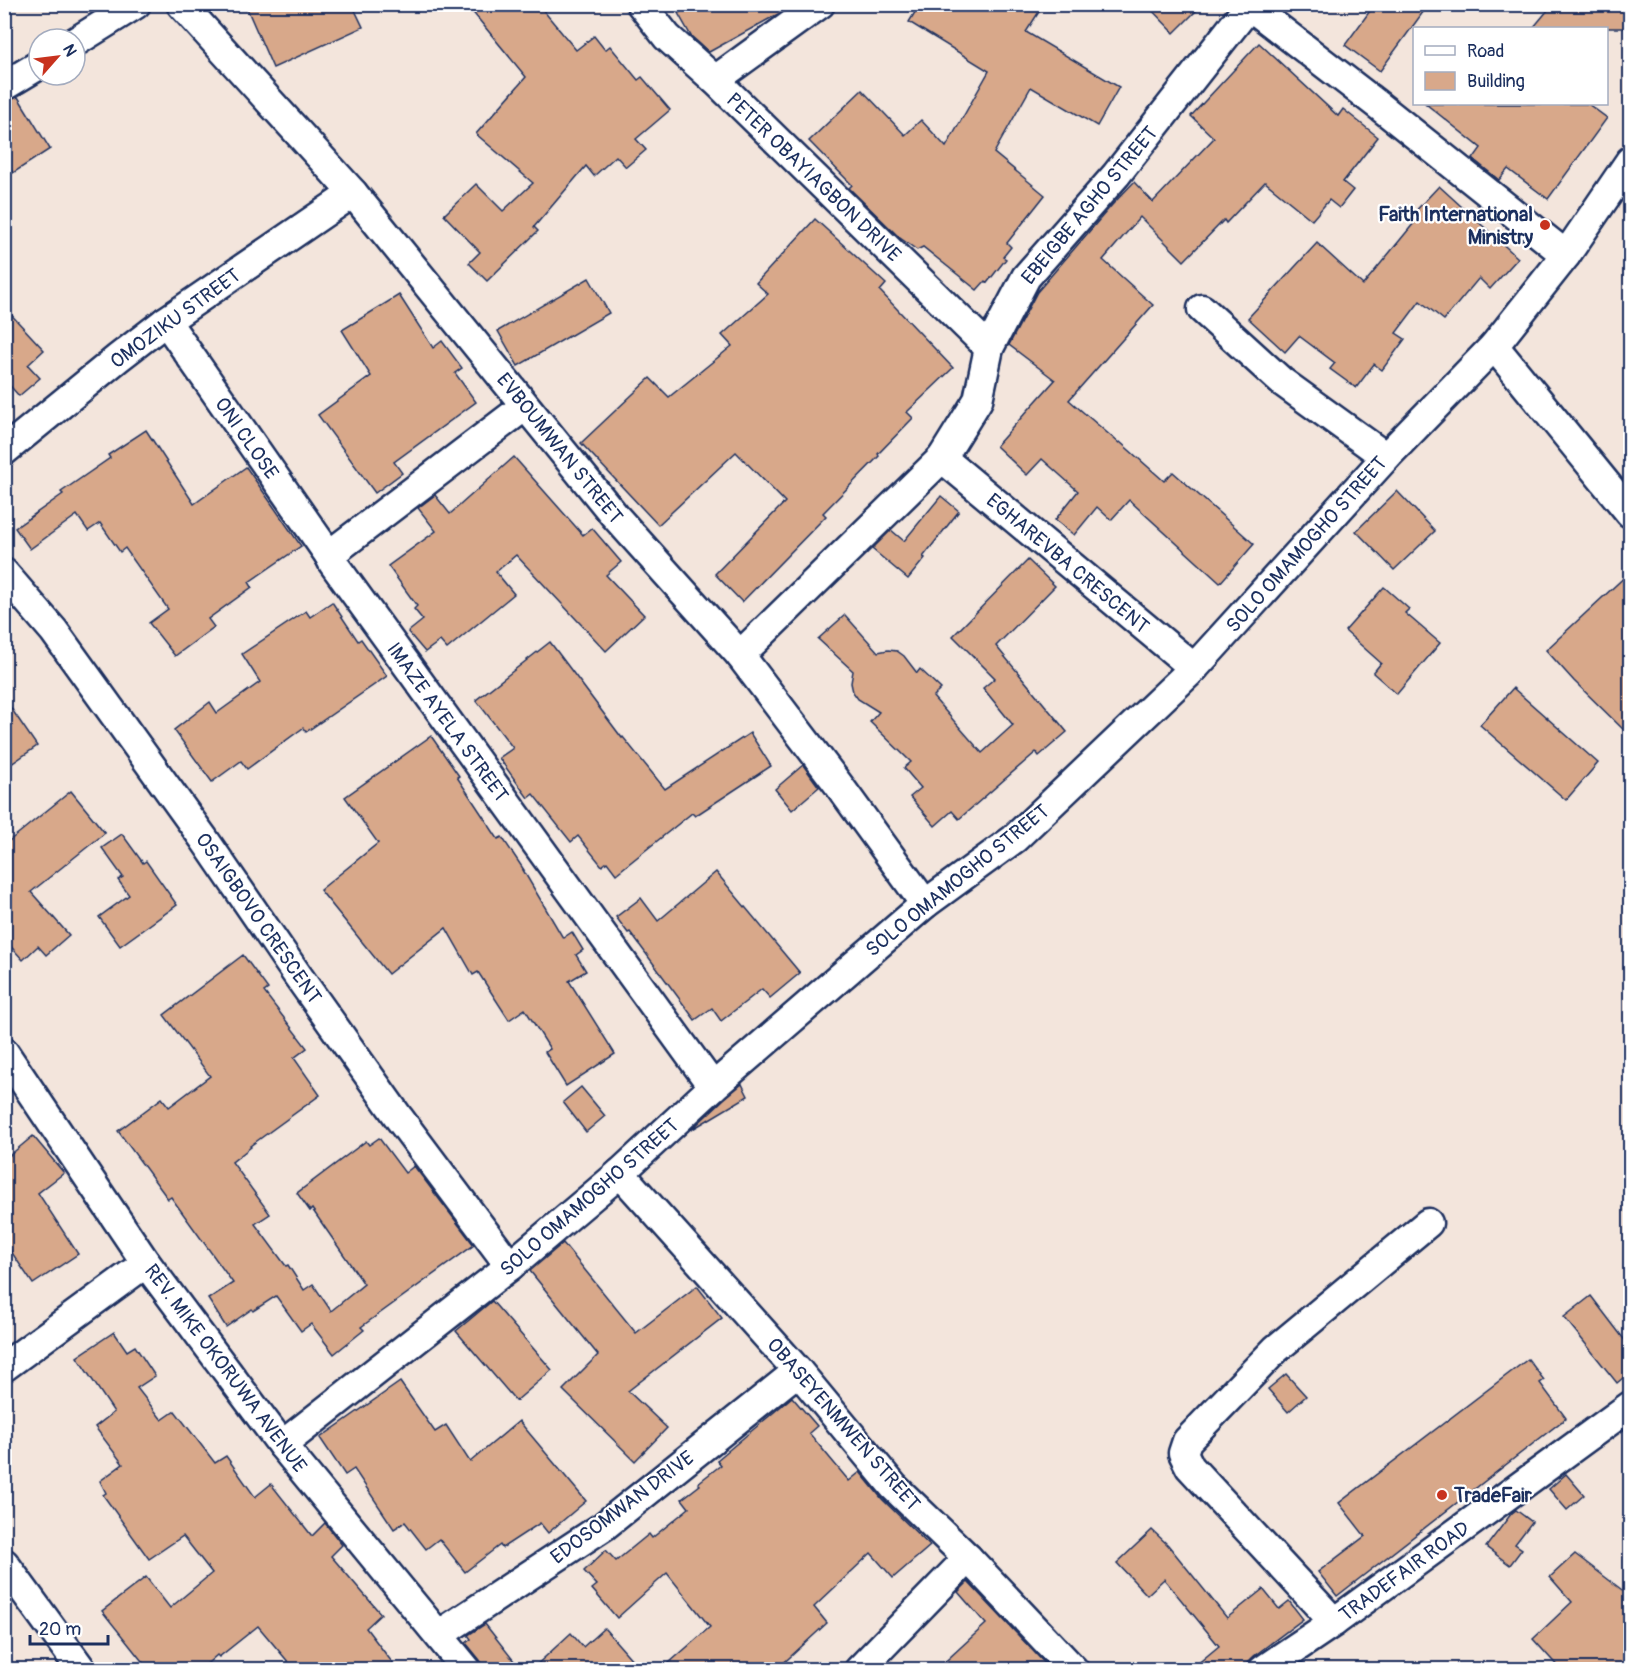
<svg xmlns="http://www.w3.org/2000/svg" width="1635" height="1674" viewBox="0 0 1635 1674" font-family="Pangolin,sans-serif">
<rect width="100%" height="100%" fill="#f3e5dc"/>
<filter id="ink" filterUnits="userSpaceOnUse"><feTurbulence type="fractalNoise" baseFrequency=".0167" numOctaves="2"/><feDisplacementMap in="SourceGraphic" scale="12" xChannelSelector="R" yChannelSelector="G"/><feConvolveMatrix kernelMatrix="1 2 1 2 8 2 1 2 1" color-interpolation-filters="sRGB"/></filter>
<g filter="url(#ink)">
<g fill="#d8a88a" stroke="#1b2f5e" stroke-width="1.5">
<polygon points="245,4 352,4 363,27 273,68"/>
<polygon points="466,4 538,4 576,50 594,36 605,50 610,46 638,80 642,77 670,110 636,139 646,150 626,167 616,156 594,176 586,166 534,227 538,231 487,281 469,263 480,252 444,215 476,184 503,211 533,183 476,134 526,77"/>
<polygon points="693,4 791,4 778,14 709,52 691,36 678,13"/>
<polygon points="920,4 1044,4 1026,32 1119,87 1097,126 1031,87 994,153 1045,195 1007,243 1011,247 1003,257 1006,259 987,283 985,281 977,290 923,247 917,250 900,238 849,188 852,185 809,141 862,90 905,135 921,120 946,147 989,71 909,22"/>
<polygon points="1146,4 1203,4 1174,33"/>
<polygon points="1375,4 1429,4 1380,71 1345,45"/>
<polygon points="1553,4 1630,4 1630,28 1533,28"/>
<polygon points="1259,43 1338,116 1343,109 1378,137 1343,182 1353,190 1339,208 1329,200 1312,220 1265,182 1226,223 1224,220 1184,261 1140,217 1103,260 1153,305 1069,400 1119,443 1120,442 1164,481 1173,472 1254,544 1220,583 1129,500 1111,520 1097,507 1074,535 1055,520 1078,491 1042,459 1027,475 996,446 1055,380 1009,345 1037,292 1112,205 1134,182 1153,202 1214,138 1191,116"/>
<polygon points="18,97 50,149 13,173 4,159 4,102"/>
<polygon points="1426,104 1588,104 1607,118 1548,199 1508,169 1499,180 1473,159 1481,148"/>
<polygon points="1439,186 1518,258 1490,289 1479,278 1444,320 1420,301 1396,333 1405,339 1382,370 1374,364 1356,388 1330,369 1335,363 1299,336 1285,352 1248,318 1317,243 1363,285 1414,223 1409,218"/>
<polygon points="815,219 886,284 880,291 953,368 907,412 913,418 878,454 879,456 823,513 826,516 742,602 715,574 785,502 736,452 658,525 581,443 650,378 669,397 732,346 722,335 768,294 756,283"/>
<polygon points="589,278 609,313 518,366 498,331"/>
<polygon points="399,295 433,348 442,341 462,368 455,373 476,402 394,462 402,473 375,493 318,415 371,376 342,330"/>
<polygon points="4,307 44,350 28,365 40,378 19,396 4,379"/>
<polygon points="146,430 194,504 246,467 301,546 249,582 252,587 208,619 214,627 175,656 149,623 168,609 125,548 120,552 100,523 88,531 77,515 30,549 15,528 63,494 61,492 110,458 108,455"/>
<polygon points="514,457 583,535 592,528 621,562 606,575 644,615 606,651 516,555 496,572 514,594 447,649 440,641 425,652 408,632 423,620 414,609 417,606 388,566 436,531 418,508 435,495 450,514"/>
<polygon points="1397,491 1435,531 1394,570 1356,531"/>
<polygon points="941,496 959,511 923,557 925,558 908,579 872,549 891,530 904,541"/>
<polygon points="1028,560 1055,586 996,646 1067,732 1039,756 1036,752 959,819 952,811 935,826 910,797 921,788 904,768 911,762 870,722 879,712 858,699 853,692 851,683 853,671 818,639 845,615 878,652 888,650 897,651 904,656 917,673 920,669 941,689 933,697 982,753 1013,725 983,688 995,678 953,636"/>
<polygon points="1630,572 1630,736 1574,681 1546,650"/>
<polygon points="1384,587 1409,609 1405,613 1440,643 1397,694 1373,673 1381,663 1345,631"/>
<polygon points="332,602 358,641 361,639 387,676 306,732 303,728 247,769 241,761 212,782 174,730 210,702 217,713 260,682 242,654 306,611 310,617"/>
<polygon points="550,642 622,738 623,737 665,789 750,733 771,766 695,816 692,813 616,874 607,862 602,866 578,836 571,842 533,794 528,798 499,758 513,748 476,700"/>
<polygon points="1513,688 1598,763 1566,800 1480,725"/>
<polygon points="4,698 37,746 4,769"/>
<polygon points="431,736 459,776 457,777 498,839 502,837 524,870 523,870 563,938 572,932 583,950 576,955 586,971 569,981 615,1054 566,1086 545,1052 550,1049 525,1009 509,1020 478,972 473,975 446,928 388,974 320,890 378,843 345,797"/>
<polygon points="803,765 819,787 792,810 775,789"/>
<polygon points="71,791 105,833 31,892 69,935 46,955 38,946 23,960 4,939 4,845"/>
<polygon points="122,834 143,863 146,861 177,905 120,946 99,917 129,895 118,880 123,877 102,848"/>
<polygon points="716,872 800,973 770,998 762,989 721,1021 712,1008 695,1020 630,932 628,933 616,917 641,898 658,921"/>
<polygon points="243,955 268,989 264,992 307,1048 294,1058 320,1095 250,1146 251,1147 232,1162 270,1214 255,1224 286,1266 288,1265 304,1290 313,1284 331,1311 364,1284 312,1209 310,1211 297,1193 366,1141 369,1145 379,1138 405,1173 414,1166 474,1245 361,1327 364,1330 334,1354 311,1324 301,1331 276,1296 253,1311 252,1309 226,1327 208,1299 233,1283 171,1197 168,1199 118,1131 162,1098 169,1107 210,1076 164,1015"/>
<polygon points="742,1084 748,1096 691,1130 724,1099"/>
<polygon points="581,1087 605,1116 586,1132 563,1102"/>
<polygon points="33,1136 64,1173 38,1193 78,1254 33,1284 4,1241 4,1160"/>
<polygon points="563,1243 636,1333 697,1286 722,1318 628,1391 667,1428 635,1461 563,1390 598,1355 530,1271"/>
<polygon points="1591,1296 1630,1347 1630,1372 1617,1383 1564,1317"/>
<polygon points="492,1301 552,1370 516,1401 456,1331"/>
<polygon points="114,1332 127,1351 135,1346 155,1376 137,1388 162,1420 175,1411 215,1463 226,1456 255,1497 271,1484 312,1536 325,1523 342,1545 331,1556 381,1614 366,1628 398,1670 295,1670 258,1626 219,1657 217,1655 200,1670 149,1670 102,1611 146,1577 170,1608 212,1573 183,1536 149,1559 103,1495 106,1493 100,1481 123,1464 95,1427 114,1412 77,1357"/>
<polygon points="1528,1359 1544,1380 1540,1383 1566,1418 1337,1596 1318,1572 1365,1536 1339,1503"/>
<polygon points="1286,1374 1306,1396 1288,1412 1268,1389"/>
<polygon points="400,1382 435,1432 446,1425 470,1462 519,1421 586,1501 548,1533 540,1523 502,1548 500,1545 465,1572 439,1539 426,1549 405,1522 394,1529 354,1469 345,1475 320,1438"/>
<polygon points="792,1397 817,1426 809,1433 849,1481 860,1472 882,1499 930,1546 893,1578 871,1553 814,1607 827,1623 776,1670 661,1670 710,1627 667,1573 617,1618 592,1589 597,1585 584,1571 606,1550 616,1561 649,1534 652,1538 689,1508 682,1499 700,1485 698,1483 721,1465 717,1460"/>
<polygon points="1566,1474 1584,1495 1567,1510 1549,1489"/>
<polygon points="1516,1510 1532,1522 1515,1544 1522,1549 1510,1565 1486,1547 1511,1514"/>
<polygon points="1152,1530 1168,1545 1227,1618 1263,1589 1279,1609 1289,1601 1303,1619 1254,1656 1240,1670 1190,1670 1219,1646 1164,1579 1147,1595 1117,1563"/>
<polygon points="1575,1554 1630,1596 1630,1670 1561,1670 1533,1639 1572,1602 1550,1577"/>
<polygon points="968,1582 1051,1670 936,1670 986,1624 958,1592"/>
<polygon points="485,1624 521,1670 483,1670 480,1660 466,1643 471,1639 468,1635"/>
<polygon points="604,1628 641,1670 531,1670 571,1633 583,1647"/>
</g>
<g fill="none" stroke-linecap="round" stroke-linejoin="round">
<defs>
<g id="minor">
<polyline points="181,4 353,193 615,516 740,655 838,784 925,904"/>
<polyline points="641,4 667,37 715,80 989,348"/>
<polyline points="1247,4 1378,105 1566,255"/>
<polyline points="75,42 136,4"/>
<polyline points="715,80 820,4"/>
<polyline points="4,86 39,65"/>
<polyline points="1202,309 1281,381 1386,457"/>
<polyline points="166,321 329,555"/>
<polyline points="1494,346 1630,513"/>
<polyline points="525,406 329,555 333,563 713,1087"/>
<polyline points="4,451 118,358 166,321 353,193"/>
<polyline points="942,458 1194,668"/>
<polyline points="4,573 54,631 204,839 298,976 399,1118 510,1266"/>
<polyline points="740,655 942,458 978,400 989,348 1026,277 1116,175 1249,6"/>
<polyline points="4,1052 146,1263 282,1445 467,1670"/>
<polyline points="620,1173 798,1371 894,1487 968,1558 1074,1670"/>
<polyline points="4,1367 146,1263"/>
<polyline points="282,1445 510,1266 620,1173 713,1087 925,904 1014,839 1194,668 1386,457 1494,346 1566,255 1630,161"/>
<polyline points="4,1563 82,1670"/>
<polyline points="1334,1622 1190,1467 1183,1453 1187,1441 1276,1349 1428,1223"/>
<polyline points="440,1634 604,1526 798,1371"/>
<polyline points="859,1670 968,1558"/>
<polyline points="1263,1670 1334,1622 1630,1406"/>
</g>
</defs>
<use href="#minor" stroke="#1b2f5e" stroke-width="33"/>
<use href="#minor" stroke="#fff" stroke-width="28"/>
</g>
</g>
<g fill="#c8321e" stroke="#fff" stroke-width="2">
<circle cx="1545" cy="225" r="6"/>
<circle cx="1442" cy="1495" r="6"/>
</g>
<g text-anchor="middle" stroke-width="4.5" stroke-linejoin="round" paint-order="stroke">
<g font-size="20" fill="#1b2f5e" stroke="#fff">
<text transform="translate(814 177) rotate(44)" y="7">PETER OBAYIAGBON DRIVE</text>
<text transform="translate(1089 205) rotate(-50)" y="7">EBEIGBE AGHO STREET</text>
<text transform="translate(175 318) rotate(-36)" y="7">OMOZIKU STREET</text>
<text transform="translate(247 438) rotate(55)" y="7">ONI CLOSE</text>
<text transform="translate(560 448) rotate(51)" y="7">EVBOUMWAN STREET</text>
<text transform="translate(1306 544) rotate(-48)" y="7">SOLO OMAMOGHO STREET</text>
<text transform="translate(1068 563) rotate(40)" y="7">EGHAREVBA CRESCENT</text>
<text transform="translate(448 722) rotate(54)" y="7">IMAZE AYELA STREET</text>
<text transform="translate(957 880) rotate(-39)" y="7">SOLO OMAMOGHO STREET</text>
<text transform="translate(259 918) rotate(55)" y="7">OSAIGBOVO CRESCENT</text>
<text transform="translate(589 1197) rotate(-41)" y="7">SOLO OMAMOGHO STREET</text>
<text transform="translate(226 1368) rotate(53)" y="7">REV. MIKE OKORUWA AVENUE</text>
<text transform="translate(844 1424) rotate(49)" y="7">OBASEYENMWEN STREET</text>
<text transform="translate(622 1507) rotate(-37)" y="7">EDOSOMWAN DRIVE</text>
<text transform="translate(1404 1571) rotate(-36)" y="7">TRADEFAIR ROAD</text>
</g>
<g font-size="20" font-weight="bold" fill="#1b2f5e" stroke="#fff" text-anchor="end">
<text x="1533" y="221">Faith International<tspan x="1533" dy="23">Ministry</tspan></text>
<text x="1454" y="1502" text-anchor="start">TradeFair</text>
</g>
</g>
<rect width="1635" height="1674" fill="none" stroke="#fff" stroke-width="24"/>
<rect x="12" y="12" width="1611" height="1650" fill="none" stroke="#1b2f5e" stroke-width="2" filter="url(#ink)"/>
<rect x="1413" y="27" width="195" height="78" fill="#ffffff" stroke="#a4acbf" stroke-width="1.5"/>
<rect x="1425" y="46" width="30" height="9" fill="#ffffff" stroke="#a4acbf" stroke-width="1.5"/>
<text x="1467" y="57" font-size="18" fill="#1b2f5e">Road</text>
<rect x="1425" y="72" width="30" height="18" fill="#d8a88a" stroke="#a4acbf" stroke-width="1.5"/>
<text x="1467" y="87" font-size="18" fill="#1b2f5e">Building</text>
<g transform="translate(57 57) rotate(62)"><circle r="28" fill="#ffffff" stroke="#a4acbf" stroke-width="1.5"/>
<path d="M0-4.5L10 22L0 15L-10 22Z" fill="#c8321e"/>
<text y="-9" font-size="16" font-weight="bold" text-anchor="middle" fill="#1b2f5e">N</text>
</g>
<path d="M30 1635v9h78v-9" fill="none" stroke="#1b2f5e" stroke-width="3"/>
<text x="39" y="1635" font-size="18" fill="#1b2f5e" stroke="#ffffff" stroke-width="4.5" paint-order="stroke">20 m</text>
</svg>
